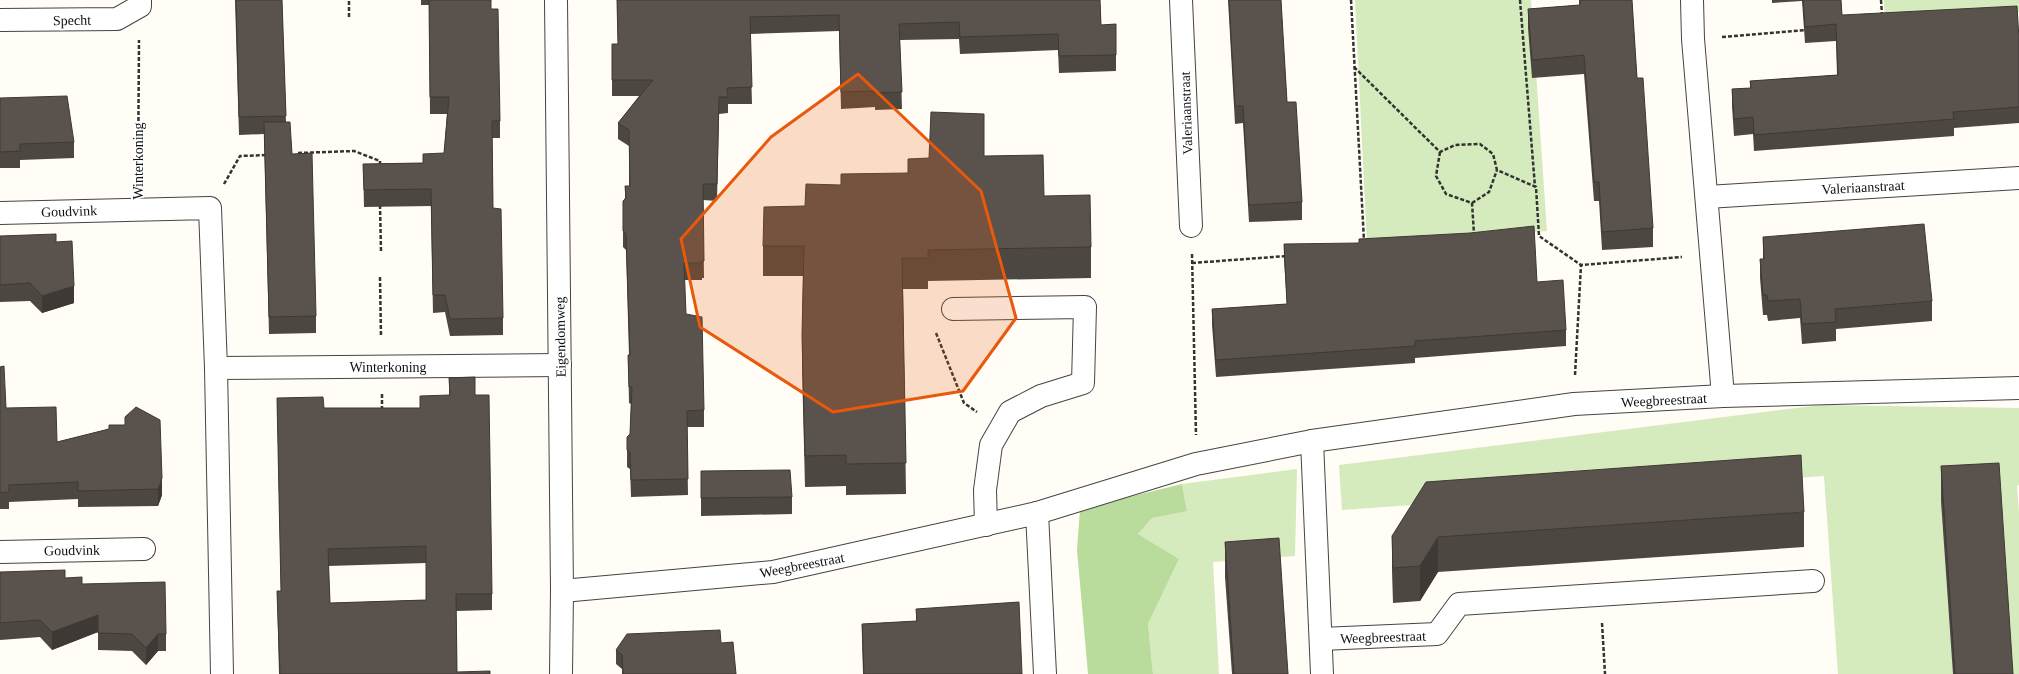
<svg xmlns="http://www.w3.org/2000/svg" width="2019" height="674" viewBox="0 0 2019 674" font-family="Georgia,serif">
<rect width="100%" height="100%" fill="#fffdf5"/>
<g fill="#d5ebbd">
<polygon points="1355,0 1531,0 1547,231 1367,244"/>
<polygon points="1884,0 2019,0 2019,12 1885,23"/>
<polygon points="1821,405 2019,408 2019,485 2017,486 2019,513 2019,674 1838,674 1824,476 1342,510 1339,465"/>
<polygon points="1297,469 1295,556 1213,562 1219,674 1153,674 1148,624 1179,559 1138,534 1152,518 1187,510 1182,484"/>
</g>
<polygon fill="#b9dc9c" points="1182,484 1187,511 1152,518 1138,534 1179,559 1148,624 1153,674 1088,674 1077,550 1080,509"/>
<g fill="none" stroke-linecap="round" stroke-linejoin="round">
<defs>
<g id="minor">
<polyline points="556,0 562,591 561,674"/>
<polyline points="1181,0 1191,226"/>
<polyline points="1692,0 1693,39 1723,396"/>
<polyline points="0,20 117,19 140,6 140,0"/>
<polyline points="1707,197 2019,178"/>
<polyline points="0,213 210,208 216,368 222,674"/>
<polyline points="953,309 1085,307 1083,383 1041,396 1010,412 991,445 985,490 986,525"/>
<polyline points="216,368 560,365"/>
<polyline points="1312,441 1322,674"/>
<polyline points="1037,513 1045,674"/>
<polyline points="0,552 144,549"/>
<polyline points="562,591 773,572 1037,513 1196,464 1312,441 1574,404 1723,396 2019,388"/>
<polyline points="1321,639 1437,634 1459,604 1813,581"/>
</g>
</defs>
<use href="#minor" stroke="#444" stroke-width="24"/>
<g stroke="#333" stroke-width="2.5" stroke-dasharray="4 2" stroke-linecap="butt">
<polyline points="1351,0 1364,241"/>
<polyline points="1520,0 1535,187"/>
<polyline points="1881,0 1882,15"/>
<polyline points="349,17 349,0"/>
<polyline points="1722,37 1807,30"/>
<polyline points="1354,67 1440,152 1455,145 1480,144 1493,154 1497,170 1536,187 1539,236 1581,265 1682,257"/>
<polyline points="1440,152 1436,176 1446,194 1472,203 1474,234"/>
<polyline points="298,153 354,151 380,161 380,166"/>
<polyline points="138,181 139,40"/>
<polyline points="224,184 240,156 267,155"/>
<polyline points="1472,203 1489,192 1497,170"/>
<polyline points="380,205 381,251"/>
<polyline points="1192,254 1196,435"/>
<polyline points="1192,263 1287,256"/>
<polyline points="380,277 381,337"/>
<polyline points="936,333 964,403 977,412"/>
<polyline points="1575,375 1581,265"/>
<polyline points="382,394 382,409"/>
<polyline points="1602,623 1605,674"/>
</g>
<use href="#minor" stroke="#fff" stroke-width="22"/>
</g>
<g fill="#4d4742" fill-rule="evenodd">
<polygon points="235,0 282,0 286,122 292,154 316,316 316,333 269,334 264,134 239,135"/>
<polygon points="421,0 491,0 491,9 500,121 500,138 492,138 493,208 503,318 503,335 450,336 445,312 433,313 431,206 364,207 363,164 423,163 444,153 447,114 430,114 429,5 421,5"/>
<polygon points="617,0 1100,0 1101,25 1116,24 1116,71 1059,73 1058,50 960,54 959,39 900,40 902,109 875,110 875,107 841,109 839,31 750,34 752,104 728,104 728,113 719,114 717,201 703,200 704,278 702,278 702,280 684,280 686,314 704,410 704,427 687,427 688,495 631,497 630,469 627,467 627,437 630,434 631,404 629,403 628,355 629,355 626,250 623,247 623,201 625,198 625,186 629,186 629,146 618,139 618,123 639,96 612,96 612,44 618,44"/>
<polygon points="1228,0 1281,0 1287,102 1302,202 1302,220 1249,222 1243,123 1235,124"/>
<polygon points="1579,0 1632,0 1637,78 1653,228 1653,247 1602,250 1599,201 1594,201 1584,74 1532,78 1528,28 1528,9 1579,5"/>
<polygon points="1772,0 1841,0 1842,15 2019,39 2019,123 1954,128 1954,136 1754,151 1753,134 1734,136 1732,106 1732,89 1750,88 1750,81 1837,75 1836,41 1805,43 1802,1 1772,3"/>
<polygon points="0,98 74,142 74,158 20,160 20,168 0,168"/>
<polygon points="984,156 1044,196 1091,247 1091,278 928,281 928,289 903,289 906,494 846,495 846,486 805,487 802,367 802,336 803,276 763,276 763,246 805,206 908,173"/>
<polygon points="0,236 56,242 74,303 42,313 30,301 0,302"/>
<polygon points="1763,237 1932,301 1932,321 1836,329 1836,341 1802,344 1800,318 1768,321 1767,315 1763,315 1760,278 1760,259 1763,259"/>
<polygon points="1284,244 1537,282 1566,330 1566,346 1415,358 1415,363 1216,377 1212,325 1212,309 1287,304 1284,260"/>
<polygon points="0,367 6,408 57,442 125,425 125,417 162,495 158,506 78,507 78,499 9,502 9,509 0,509"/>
<path d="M449,378L475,395L492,594V610L456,611L457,672L490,674H279L277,591H281L277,398L324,408H420L449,396ZM426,563V600L330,603L328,566Z"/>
<polygon points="1941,466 2013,674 1953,674 1941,501"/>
<polygon points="701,471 792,497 792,514 701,516"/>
<polygon points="1804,512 1804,547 1438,572 1420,601 1393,603 1392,571 1392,536"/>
<polygon points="1225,542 1288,674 1232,674 1225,577"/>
<polygon points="0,572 65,578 82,584 166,634 166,651 158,651 146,665 132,651 98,650 98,632 52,650 40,637 0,640"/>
<polygon points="916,609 1022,674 863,674 862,640 862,624 916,621"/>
<polygon points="721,643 736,674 622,674 622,669 616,664 616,650"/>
</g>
<g fill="#3f3936">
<polygon points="74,286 74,303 42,313 42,296"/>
<polygon points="162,478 162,495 158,506 158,489"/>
<polygon points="1438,537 1438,572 1420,601 1420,566"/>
<polygon points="98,615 98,632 52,650 52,632"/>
<polygon points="158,634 158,651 146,665 146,648"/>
</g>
<g fill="#5a524d" stroke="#3f3936" fill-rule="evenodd">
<polygon points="236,0 282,0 286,116 239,117"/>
<polygon points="429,0 491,0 491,9 498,9 500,121 492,121 493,208 501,209 503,318 450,319 445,295 433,295 431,189 364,190 363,164 423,163 423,154 444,153 449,97 430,97"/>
<polygon points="617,0 1100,0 1101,25 1116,24 1116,55 1059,56 1058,34 960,37 959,22 899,24 902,92 875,93 875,91 841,92 839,15 750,17 752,87 727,88 728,97 719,97 717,184 703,184 704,261 702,261 702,263 684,263 686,314 702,317 704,410 687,411 688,479 631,480 630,452 627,450 627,437 630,434 632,387 629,387 628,355 630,355 626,234 623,231 623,201 626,198 625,186 630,186 629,130 618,123 653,80 612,80 612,44 618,44"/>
<polygon points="1229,0 1281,0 1287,102 1296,102 1302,202 1249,205 1243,106 1235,106"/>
<polygon points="1580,0 1632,0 1637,78 1643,78 1653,228 1602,232 1599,182 1594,182 1584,55 1532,60 1528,9 1580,5"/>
<polygon points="1803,0 1841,0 1842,15 2017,6 2019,39 2019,107 1953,112 1954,119 1754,135 1753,117 1734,119 1732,89 1751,88 1750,81 1838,75 1836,24 1805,27"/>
<polygon points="67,96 74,142 20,144 20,151 0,152 0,98"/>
<polygon points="931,112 984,114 984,156 1043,155 1044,196 1090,195 1091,247 928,250 928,258 902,258 906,463 846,464 846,455 805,456 802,336 804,246 763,246 764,207 805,206 806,184 841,185 841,174 908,173 908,159 929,158"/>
<polygon points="264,122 290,122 292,154 312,153 316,316 269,317"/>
<polygon points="1924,224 1932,301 1835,309 1836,322 1802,324 1800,299 1768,301 1767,295 1763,295 1760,259 1764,259 1763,237"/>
<polygon points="1534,226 1537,282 1563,280 1566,330 1415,341 1415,346 1216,360 1212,309 1287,304 1284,244 1359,243 1359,239 1470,233"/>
<polygon points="56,234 56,242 72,241 74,286 42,296 30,283 0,285 0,236"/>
<polygon points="4,366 6,408 56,407 57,442 109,429 109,425 125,425 125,417 136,407 160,420 162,478 158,489 78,491 78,482 9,485 9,492 0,493 0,367"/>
<path d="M475,377V395H489L492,594H456L457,672L490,671V674H280L277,591H281L277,398L323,397L324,408H420V396L450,395L449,378ZM426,546V600L330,603L328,549Z"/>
<polygon points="1801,455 1804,512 1438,537 1420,566 1393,568 1392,536 1426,482"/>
<polygon points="1999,463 2013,674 1955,674 1941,466"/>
<polygon points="790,470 792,497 701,498 701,471"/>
<polygon points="1279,538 1288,674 1234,674 1225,542"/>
<polygon points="65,570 65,578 82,577 82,584 165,582 166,634 158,634 146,648 132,634 98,633 98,615 52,632 40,620 0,623 0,572"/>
<polygon points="1019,602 1022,674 864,674 862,624 917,621 916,609"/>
<polygon points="720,630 721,643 733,642 736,674 623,674 622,655 616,650 627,634"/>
</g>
<path fill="#e8590c" fill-opacity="0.2" stroke="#e8590c" stroke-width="3" stroke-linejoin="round" d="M858,74L981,191L1016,318L963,391L833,412L700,327L681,239L771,137Z"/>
<g text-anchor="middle" stroke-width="4" stroke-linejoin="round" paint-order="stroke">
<g font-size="14" fill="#111" stroke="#fff">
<text transform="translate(72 20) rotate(-1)" y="5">Specht</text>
<text transform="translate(1186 113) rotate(-92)" y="5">Valeriaanstraat</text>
<text transform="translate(138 161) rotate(-90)" y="5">Winterkoning</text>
<text transform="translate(1863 187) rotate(-3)" y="5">Valeriaanstraat</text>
<text transform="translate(69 211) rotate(-2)" y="5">Goudvink</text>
<text transform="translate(560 337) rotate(-91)" y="5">Eigendomweg</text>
<text x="388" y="372">Winterkoning</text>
<text transform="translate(1664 400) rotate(-3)" y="5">Weegbreestraat</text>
<text transform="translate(72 550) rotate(-1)" y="5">Goudvink</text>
<text transform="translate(802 565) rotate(-11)" y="5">Weegbreestraat</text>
<text transform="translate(1383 637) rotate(-2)" y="5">Weegbreestraat</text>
</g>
</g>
</svg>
